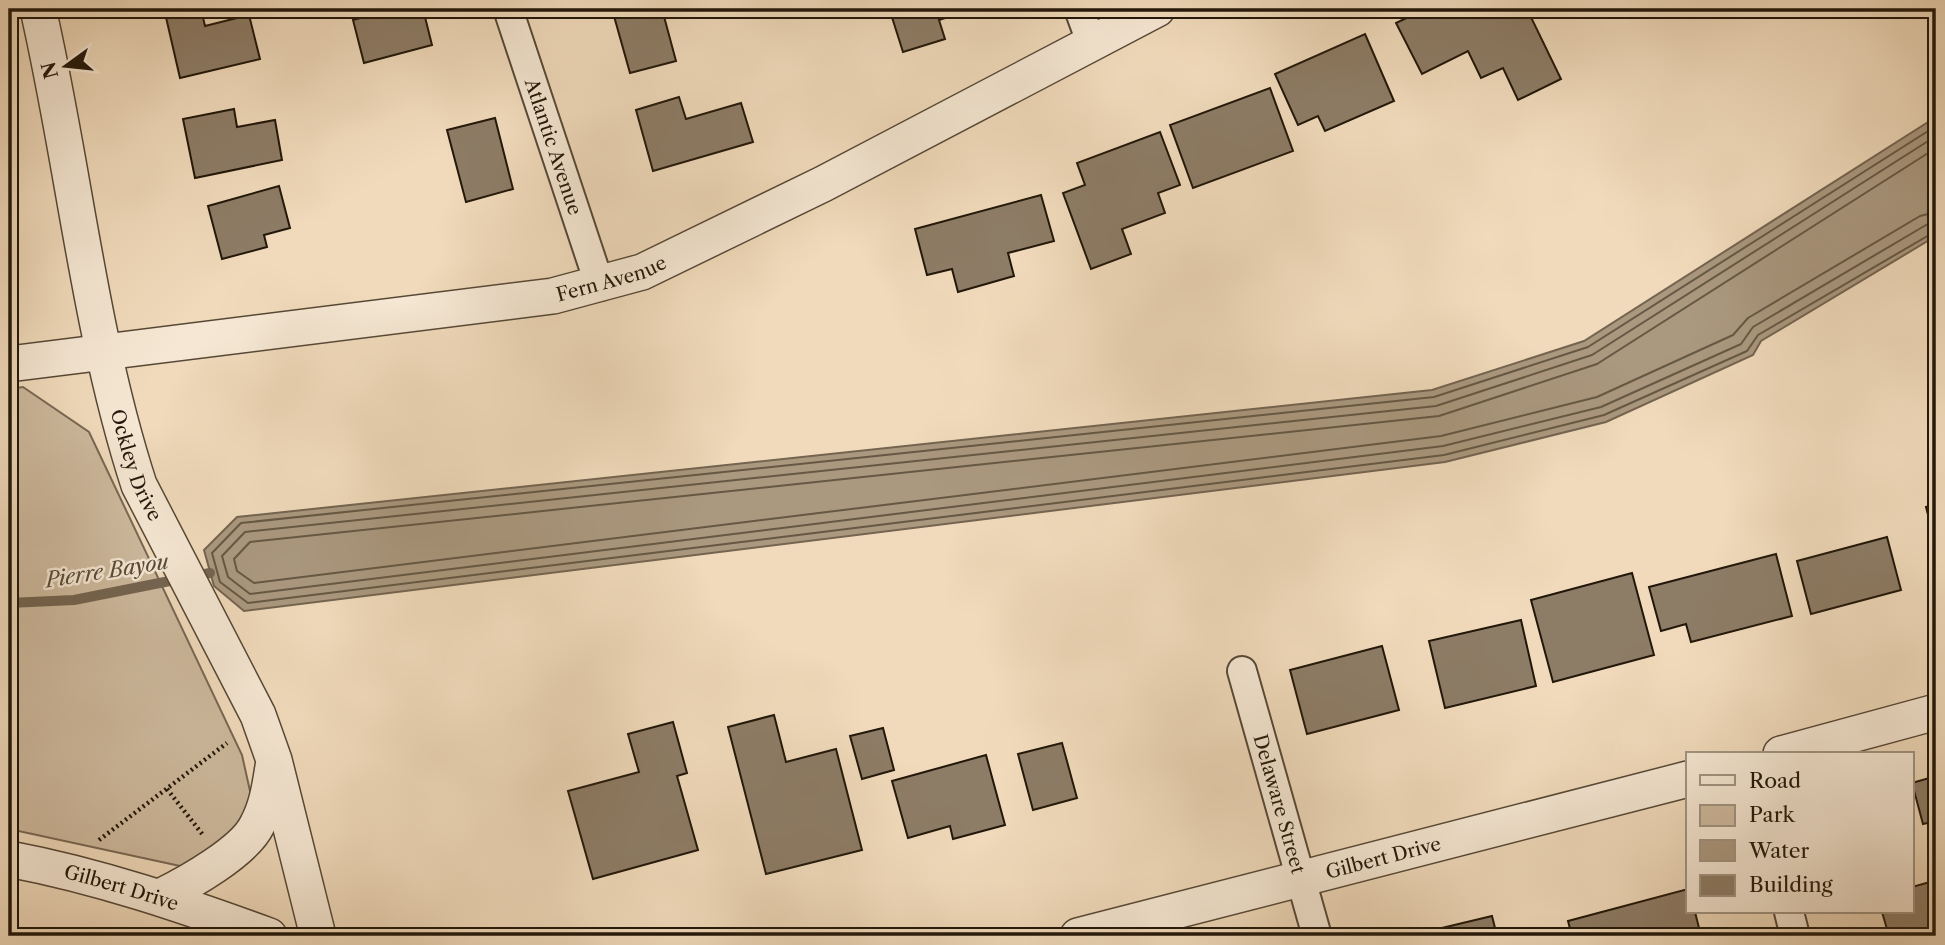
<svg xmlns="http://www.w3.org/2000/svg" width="1945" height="945" viewBox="0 0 1945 945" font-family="'Libre Caslon Text',serif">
<rect width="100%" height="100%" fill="#f0dabb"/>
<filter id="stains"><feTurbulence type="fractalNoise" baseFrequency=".00286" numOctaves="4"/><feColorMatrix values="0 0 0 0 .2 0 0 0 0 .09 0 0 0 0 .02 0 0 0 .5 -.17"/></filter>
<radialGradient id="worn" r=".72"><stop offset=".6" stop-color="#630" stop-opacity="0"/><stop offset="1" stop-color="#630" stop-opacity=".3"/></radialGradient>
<polygon fill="#cdb99d" stroke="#786854" stroke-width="2" points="23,387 89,432 242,755 252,800 243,824 196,865 180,866 9,829 9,389"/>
<polygon fill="#aa987f" stroke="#746450" stroke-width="2" points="1936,117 1936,236 1761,341 1753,355 1606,422 1445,462 244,611 214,586 204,550 237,517 1432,390 1584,341"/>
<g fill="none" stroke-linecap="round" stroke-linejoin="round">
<g stroke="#665844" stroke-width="2">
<polyline points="1936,126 1588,347 1434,397 241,523 212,553 220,582 248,603 1444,455 1604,415 1747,351 1758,335 1936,231"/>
<polyline points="1936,136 1592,355 1436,406 245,532 222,556 228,577 250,594 1443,446 1601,407 1741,344 1753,327 1926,225 1936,222"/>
<polyline points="1936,148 1597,364 1439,416 250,542 234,559 237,571 254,583 1441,436 1597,397 1733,335 1748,318 1920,216 1936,212"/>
</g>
<polyline stroke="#746450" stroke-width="10" points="9,603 74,600 210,573"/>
</g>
<g fill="#8d7c66" stroke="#22170a" stroke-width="2">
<polygon points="183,9 201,9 205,26 249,15 260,59 180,78 165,13"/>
<polygon points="377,9 423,9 432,45 364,63 353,20 378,13"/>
<polygon points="612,9 662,9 676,61 630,73"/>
<polygon points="897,9 973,9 939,20 945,39 903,52 890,11"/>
<polygon points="1425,9 1527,9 1561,79 1518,100 1503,68 1481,78 1468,51 1422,74 1396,23"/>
<polygon points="1365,34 1394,101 1325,131 1318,116 1298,125 1275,74"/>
<polygon points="1270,88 1293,151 1193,188 1170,125"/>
<polygon points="679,97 686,119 741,103 753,142 653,171 636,110"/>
<polygon points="234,109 237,127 275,120 282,160 195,178 183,119"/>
<polygon points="495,118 513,189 466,202 447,130"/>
<polygon points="1160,132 1180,185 1158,193 1165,213 1122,229 1131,254 1091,269 1063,193 1085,185 1077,163"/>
<polygon points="279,186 290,228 264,235 267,247 222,259 208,206"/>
<polygon points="1041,195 1054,241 1008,253 1014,276 958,292 952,269 927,275 915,229"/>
<polygon points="1936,504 1936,545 1926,507"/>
<polygon points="1887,537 1901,590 1811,614 1797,561"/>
<polygon points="1776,554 1792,616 1691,642 1686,624 1661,631 1649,587"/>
<polygon points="1632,573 1654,655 1553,682 1531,600"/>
<polygon points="1521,620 1536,686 1445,708 1429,641"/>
<polygon points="1382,646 1399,710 1307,734 1290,670"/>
<polygon points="774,715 786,762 836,749 862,850 766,874 728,727"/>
<polygon points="673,722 687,773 677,776 698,850 593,879 568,791 639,772 628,734"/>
<polygon points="883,728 894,770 862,779 850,736"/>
<polygon points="1062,743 1077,798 1033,810 1018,754"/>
<polygon points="986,755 1005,825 953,839 950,826 908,838 892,781"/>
<polygon points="1936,776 1936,821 1923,824 1912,783"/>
<polygon points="1930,882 1936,906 1936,936 1889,936 1882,912 1912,912 1912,887"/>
<polygon points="1688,889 1688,912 1695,912 1701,936 1572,936 1568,921"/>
<polygon points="1492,916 1497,936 1426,936 1425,932"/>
</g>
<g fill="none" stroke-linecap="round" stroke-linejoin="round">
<defs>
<g id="minor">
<path id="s1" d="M508,9L600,286"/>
<polyline points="1079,9 1091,42"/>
<path id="s2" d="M1242,671L1317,936"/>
<polyline points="1789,912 1795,936"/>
</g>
<g id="tertiary">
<path id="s3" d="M38,9C74,166 89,331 139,485L258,715L274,760L318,936"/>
<path id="s4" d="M9,364L553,296L642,272L823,184L1157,9"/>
<polyline points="1781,754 1936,712"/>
<path id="s5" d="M9,859C99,876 184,905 269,936"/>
<path d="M162,896C188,883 244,852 257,825C267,807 270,786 273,767"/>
<path id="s6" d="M1078,936L1688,779"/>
</g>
</defs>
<use href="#minor" stroke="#564836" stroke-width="32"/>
<use href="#tertiary" stroke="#564836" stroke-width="38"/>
<g stroke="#22170a" stroke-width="4.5" stroke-dasharray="2 3.5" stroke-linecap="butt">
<polyline points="167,789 203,835"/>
<polyline points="99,840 227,743"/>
</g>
<use href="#minor" stroke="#f5e7d3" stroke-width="28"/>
<use href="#tertiary" stroke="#f5e7d3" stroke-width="35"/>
</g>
<g text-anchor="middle" stroke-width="5" stroke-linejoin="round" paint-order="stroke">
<g font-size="19" fill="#22170a" stroke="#f5e7d3">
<text dy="7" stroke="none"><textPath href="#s1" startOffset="145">Atlantic Avenue</textPath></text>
<text dy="7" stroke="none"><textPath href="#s4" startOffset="609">Fern Avenue</textPath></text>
<text dy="7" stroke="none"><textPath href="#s3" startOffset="467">Ockley Drive</textPath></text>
<text dy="7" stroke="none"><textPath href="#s2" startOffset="138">Delaware Street</textPath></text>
<text dy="7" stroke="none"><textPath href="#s6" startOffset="315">Gilbert Drive</textPath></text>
<text dy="7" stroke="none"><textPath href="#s5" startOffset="116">Gilbert Drive</textPath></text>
</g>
<g font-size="21" font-style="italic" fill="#584b39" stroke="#f5e7d3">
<text transform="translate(107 571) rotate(-9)" y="7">Pierre Bayou</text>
</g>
</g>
<rect width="1945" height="945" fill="none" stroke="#f0dabb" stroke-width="35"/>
<rect x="10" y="10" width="1924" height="924" fill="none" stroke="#22170a" stroke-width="3.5"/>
<rect x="18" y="18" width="1910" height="910" fill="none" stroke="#22170a" stroke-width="2"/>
<rect x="1686" y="752" width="228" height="161" fill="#f5e7d3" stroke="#a19483" stroke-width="2"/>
<rect x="1700" y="775" width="35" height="10" fill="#f5e7d3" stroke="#a19483" stroke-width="2"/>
<text x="1749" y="788" font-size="21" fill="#22170a">Road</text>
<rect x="1700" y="805" width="35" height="21" fill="#cdb99d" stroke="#a19483" stroke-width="2"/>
<text x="1749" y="822" font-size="21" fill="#22170a">Park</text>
<rect x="1700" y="840" width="35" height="21" fill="#aa987f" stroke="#a19483" stroke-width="2"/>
<text x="1749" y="858" font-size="21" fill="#22170a">Water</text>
<rect x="1700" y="875" width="35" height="21" fill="#8d7c66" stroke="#a19483" stroke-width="2"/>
<text x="1749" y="892" font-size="21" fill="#22170a">Building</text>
<g transform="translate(66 66) rotate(255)" stroke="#f5e7d3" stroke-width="5" paint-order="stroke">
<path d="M0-5L12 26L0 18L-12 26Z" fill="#22170a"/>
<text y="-10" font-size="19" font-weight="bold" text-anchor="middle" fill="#22170a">N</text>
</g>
<rect width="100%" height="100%" filter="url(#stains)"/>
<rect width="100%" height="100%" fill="url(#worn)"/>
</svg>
